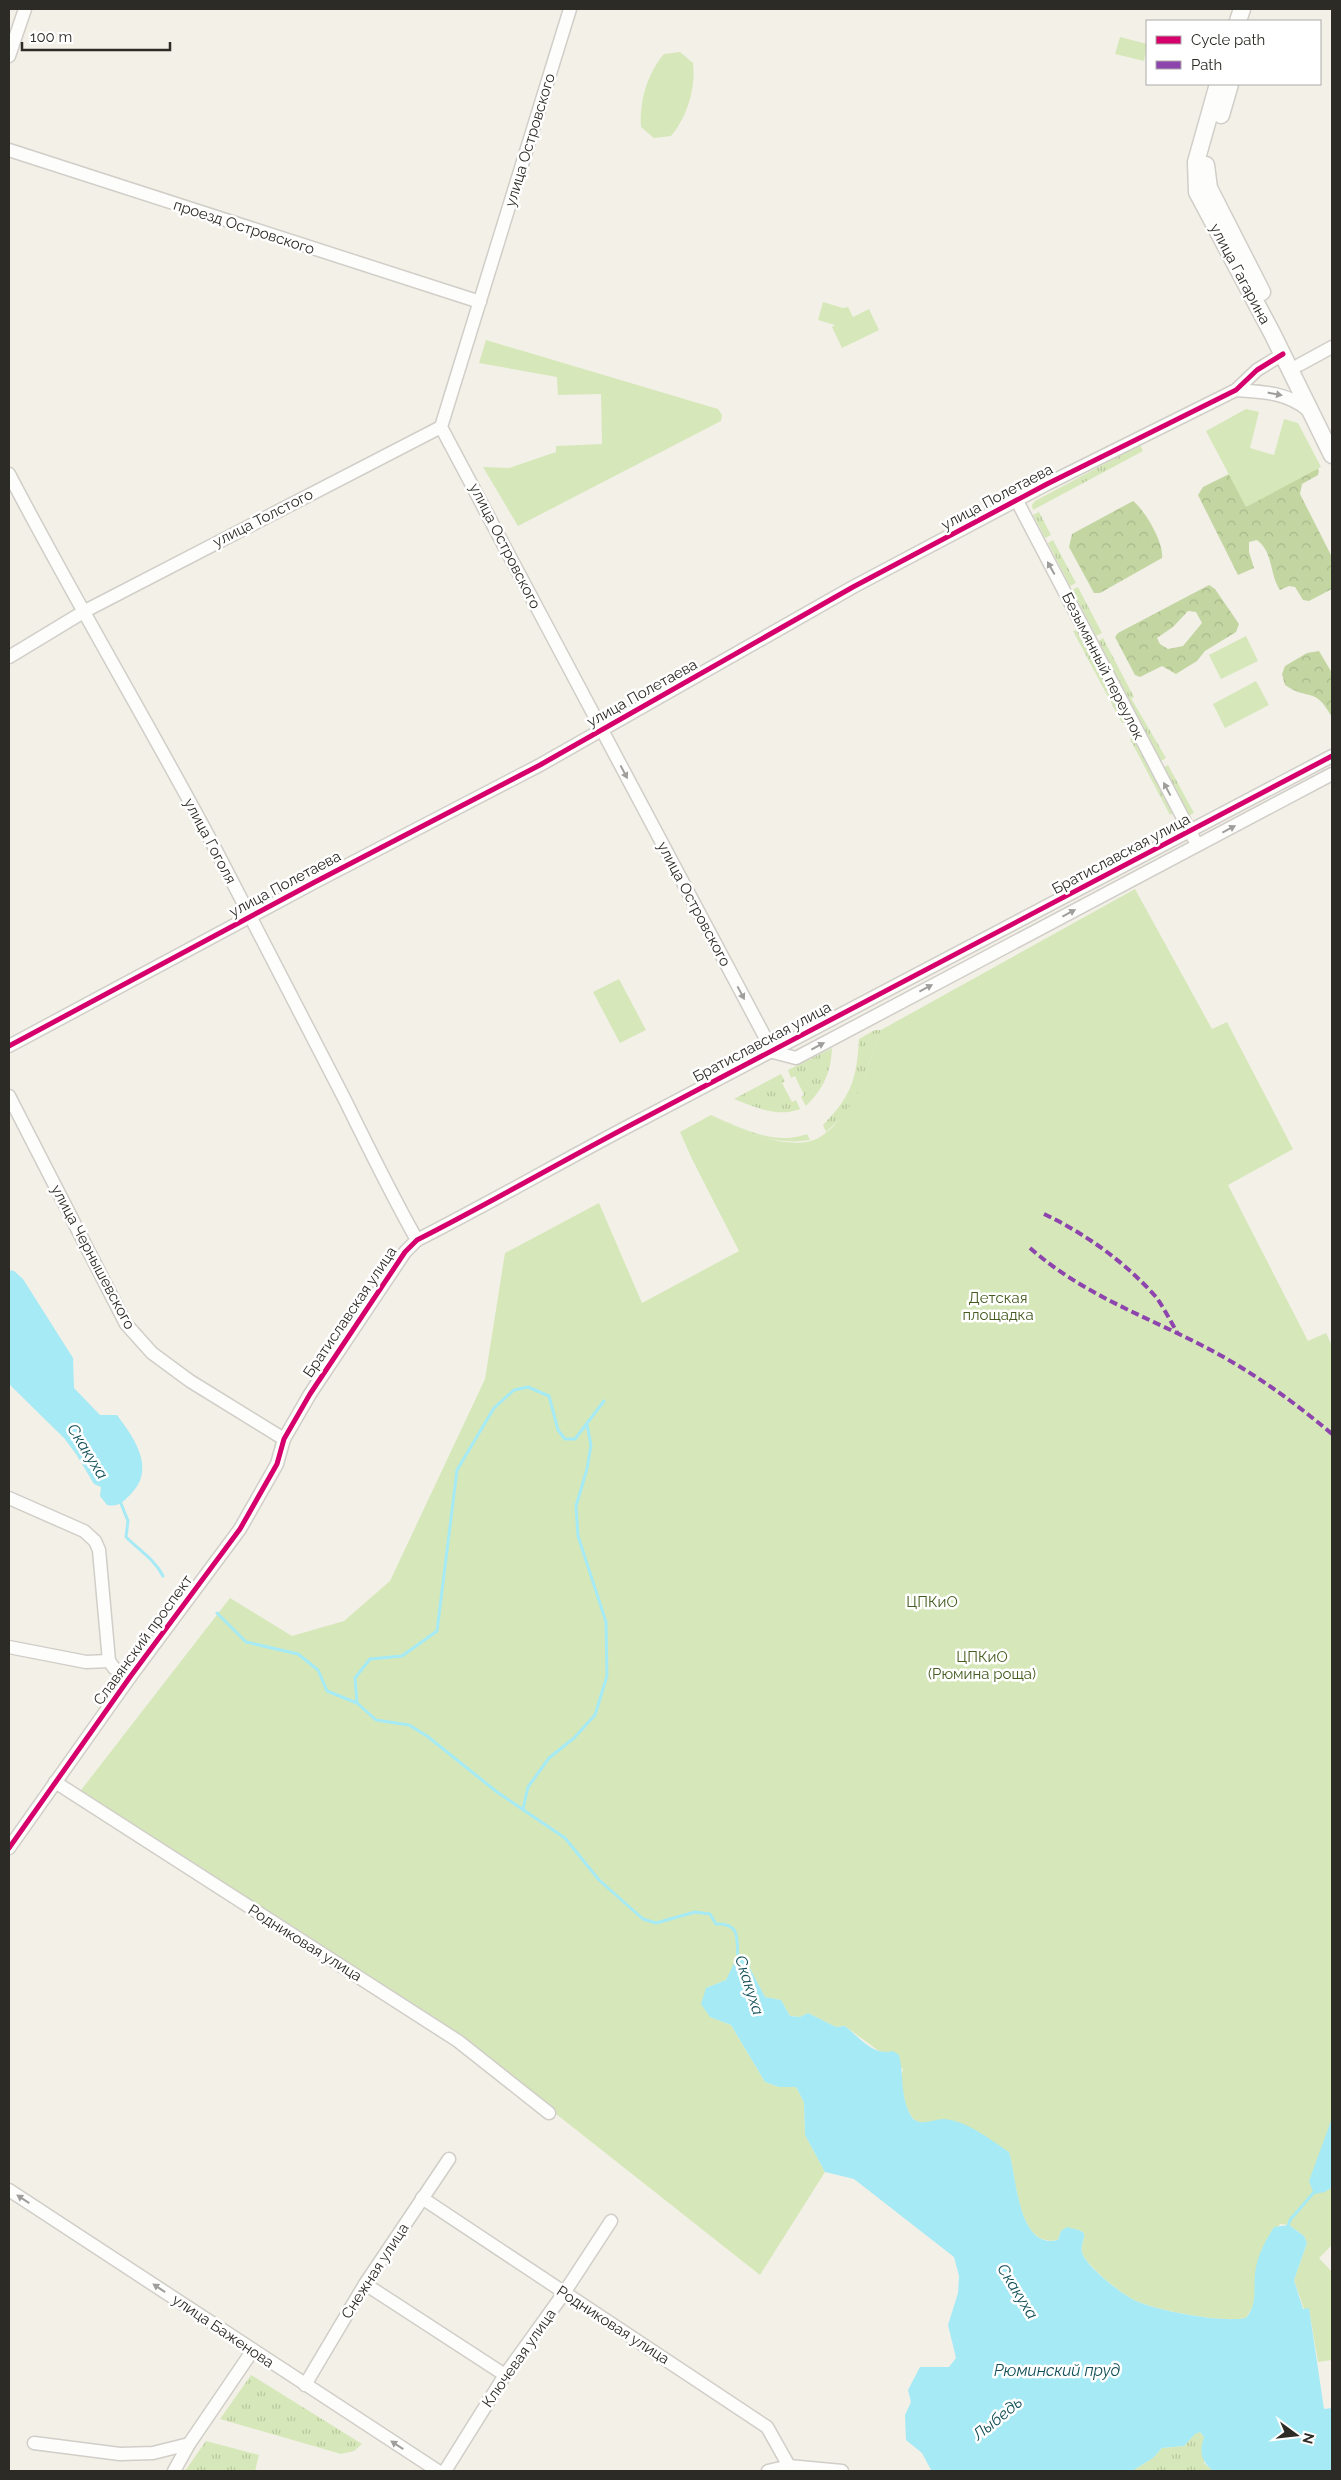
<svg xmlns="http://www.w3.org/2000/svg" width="1341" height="2480" viewBox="0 0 1341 2480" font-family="Raleway,sans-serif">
<defs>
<pattern id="grass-tufts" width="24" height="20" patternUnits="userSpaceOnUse" patternTransform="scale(1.25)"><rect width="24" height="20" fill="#d6e8b9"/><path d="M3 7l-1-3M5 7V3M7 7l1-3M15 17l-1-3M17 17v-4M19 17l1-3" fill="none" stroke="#b8c79f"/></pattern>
<pattern id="forest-crowns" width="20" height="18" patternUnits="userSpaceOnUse" patternTransform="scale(1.25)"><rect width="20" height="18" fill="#c3d6a2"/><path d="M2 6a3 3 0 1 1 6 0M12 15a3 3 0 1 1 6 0" fill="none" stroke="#a8b88b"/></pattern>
</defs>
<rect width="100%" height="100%" fill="#f3f0e8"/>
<g fill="url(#grass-tufts)">
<polygon points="1140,445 1143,451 1033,510 1032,505 1035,501"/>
<polygon points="1039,512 1051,535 1045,538 1033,515"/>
<polygon points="1053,540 1076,583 1070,586 1048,543"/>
<polygon points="1078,587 1102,633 1096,636 1072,590"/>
<polygon points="1077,630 1125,722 1122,723 1073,631"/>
<polygon points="1103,638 1134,697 1131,698 1166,758 1161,761 1098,641"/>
<polygon points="1133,738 1173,813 1170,815 1130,739"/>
<polygon points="1168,765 1194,813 1188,816 1163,768"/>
<path d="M875,1030H881C870,1054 867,1084 851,1106C845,1116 834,1124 826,1132L823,1125C851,1097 857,1078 859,1039Z"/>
<path d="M832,1048C831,1073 823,1089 806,1106L801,1097L804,1095L795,1076L791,1078L788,1070Z"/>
<path d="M781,1074L785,1081L782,1083L792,1102L796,1100L800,1109C777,1118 755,1107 734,1099Z"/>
<path d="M711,1115C741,1128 774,1146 807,1134L810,1140C775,1146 741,1132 711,1115Z"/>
<polygon points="251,2375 362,2444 354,2451 341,2454 220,2419"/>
<polygon points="1200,2432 1204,2437 1204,2463 1213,2471 1132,2471 1153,2458 1162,2448 1184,2446 1195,2433"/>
<polygon points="206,2441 259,2455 255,2471 185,2471"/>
</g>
<g fill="url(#forest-crowns)" fill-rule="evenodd">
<path d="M1301,435L1319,471L1318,475L1302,484L1300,494L1332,557V589L1309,601L1303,600L1295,587L1289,586L1280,590C1269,574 1274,553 1257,540L1249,542V552L1254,568L1238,575L1198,495L1203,487L1231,473L1246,449L1274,459Z"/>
<path d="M1133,501C1145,510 1164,543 1162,558L1100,593H1094L1069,547L1072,534Z"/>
<path d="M1209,585L1215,589L1239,624L1236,632L1205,651L1197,661L1176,674L1162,666L1140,677L1135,675L1115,637L1118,633ZM1188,611L1196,612L1202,623L1183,646L1168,649L1160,644L1157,638L1173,627Z"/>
<path d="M1319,651L1332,673V717C1314,685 1310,702 1285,685L1282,674L1285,666L1307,653Z"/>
</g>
<g fill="#d6e8b9">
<polygon points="1120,37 1147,44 1144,61 1115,54"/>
<path d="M680,52L693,63C696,88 687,117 671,136L654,138L641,127C639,102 647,74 664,54Z"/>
<polygon points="823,302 843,308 848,307 853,317 869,309 879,330 842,348 832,327 835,325 818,320"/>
<polygon points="486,340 718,409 722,415 721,421 518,526 483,467 509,468 556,452 556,446 602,444 601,394 558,395 557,377 479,363"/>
<polygon points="1246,409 1259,412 1250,448 1274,455 1284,419 1298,423 1321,467 1246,507 1206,431"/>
<polygon points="1246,636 1258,661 1221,679 1209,655"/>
<polygon points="1256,681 1269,705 1225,728 1213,704"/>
<path d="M1135,889L1212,1029L1227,1022L1293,1149L1228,1185L1308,1341L1326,1333L1332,1346V2245L1319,2258L1332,2272V2360L1318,2362L1309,2309H1304L1294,2280L1307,2243L1304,2236L1289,2225L1280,2224L1255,2273V2303L1246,2318C1222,2323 1158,2311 1134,2300C1120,2293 1090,2268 1083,2255C1079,2247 1085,2241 1084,2233L1079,2230L1066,2228L1061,2231L1058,2240C1017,2249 1017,2178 1009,2152C991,2143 964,2125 945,2120C936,2118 924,2127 915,2120C905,2113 899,2080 903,2069L845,2026L836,2027L808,2013L800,2017L790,2016L781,2000L765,1997L744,1957L735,1964L726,1980L706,1988L710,2017L731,2025L765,2082L779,2087H796L804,2102L805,2135L825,2172L760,2275L461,2039L78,1794L230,1598L292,1636L344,1621L390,1581L485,1379L505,1253L599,1203L642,1303L739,1251L692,1159L680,1132L711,1115C736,1129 792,1154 820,1137C836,1128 855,1101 862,1084C870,1066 873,1047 881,1030Z"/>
<polygon points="619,979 646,1030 620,1043 593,992"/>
</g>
<g fill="#a5eaf5">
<path d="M9,1270L14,1271L23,1279L73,1358L74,1388L100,1415H117C134,1438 157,1469 130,1495C122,1503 118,1507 107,1505L100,1496L101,1487L94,1484L76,1454L64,1438L9,1384Z"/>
<path d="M738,1955L744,1957L765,1997L781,2000L790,2016L800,2017L808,2013L836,2027L845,2026C859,2037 874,2057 893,2051L899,2055C904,2074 900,2095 910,2114C917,2129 932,2119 944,2119C966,2120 991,2140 1009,2152C1017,2178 1018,2250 1058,2240L1061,2231L1067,2227L1079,2230L1084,2233C1085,2241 1079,2246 1083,2255C1089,2268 1120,2293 1134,2300C1157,2311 1222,2323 1246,2318C1258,2304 1253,2289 1255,2273C1257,2256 1265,2241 1274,2227L1289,2225L1304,2236L1307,2243L1294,2280L1303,2309L1309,2308L1324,2409L1332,2408V2471H1213C1201,2461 1199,2452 1204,2437L1200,2432L1195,2434L1184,2446L1162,2448L1153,2458L1132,2471L931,2470L922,2453L906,2440L905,2415L911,2402L908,2390L920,2367H949L956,2358L948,2325L958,2293L959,2276L954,2257L854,2179L825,2172L805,2135L804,2102L796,2087H779L765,2082L731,2025L710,2017L701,2004L706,1988L726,1980Z"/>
<polygon points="1332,2118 1332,2187 1325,2192 1314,2194 1309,2181"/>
</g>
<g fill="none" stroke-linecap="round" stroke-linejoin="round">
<g stroke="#a5eaf5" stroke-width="3">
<path d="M120,1501L128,1521L126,1537C139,1550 155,1560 163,1576"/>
<path d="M217,1613L246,1642L298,1654L318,1670L327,1691L357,1703L376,1720L409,1725L427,1736L497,1792L565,1838L599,1880L643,1919L656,1923L695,1912L710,1914L716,1924C742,1923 736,1940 738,1957"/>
<polyline points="357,1703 355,1678 370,1659 402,1656 437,1631 457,1470 494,1408 514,1390 528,1387 549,1396 558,1430 565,1439 575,1439 604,1401"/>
<polyline points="523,1809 528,1787 549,1758 574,1738 595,1715 607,1676 606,1622 578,1536 576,1506 587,1469 591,1445 587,1425"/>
<polyline points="1288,2227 1290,2220 1315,2191"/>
</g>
<defs>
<g id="minor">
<polyline points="570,9 441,427 773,1052"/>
<polyline points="9,56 25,9"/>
<polyline points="9,150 480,302"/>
<polyline points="1299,365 1332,347"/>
<path d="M1236,390C1263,392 1286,392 1308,410"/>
<path d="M9,474C76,603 151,727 219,856C261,938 304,1019 345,1100C368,1147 391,1194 417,1240"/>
<polyline points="1017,501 1194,839"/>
<polyline points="9,657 85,611 441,427"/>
<polyline points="9,1046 313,883 540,765 853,587 1047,484 1236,390 1257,370 1283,354"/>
<polyline points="773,1052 796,1058 1332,774"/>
<polyline points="9,1096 126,1324 152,1353 190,1381 284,1439"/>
<polyline points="9,1498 84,1531 95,1541 99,1550 109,1661 114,1668 130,1677"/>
<polyline points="9,1647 86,1662 109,1661"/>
<polyline points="55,1782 458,2041 549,2113"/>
<path d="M9,1848L130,1677L240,1529L277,1464L284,1439L310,1394L405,1252L417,1240C494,1201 569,1157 646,1117C875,997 1104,877 1332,756"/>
<polyline points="9,2190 438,2471"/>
<polyline points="422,2198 767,2427 789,2466"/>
<polyline points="365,2284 505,2375"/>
<polyline points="305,2385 365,2284 449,2159"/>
<polyline points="34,2443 120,2454 153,2453 189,2444 253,2350"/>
<polyline points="174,2471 189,2444"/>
<polyline points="445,2471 505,2375 564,2293 611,2221"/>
<polyline points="768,2471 789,2466 842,2471"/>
</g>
<g id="major">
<polyline points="1238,21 1242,9"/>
<polyline points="1218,84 1196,162 1197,192 1272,333 1332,455"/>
<polyline points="1221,115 1230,84"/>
<polyline points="1206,165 1209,188 1262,292"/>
</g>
</defs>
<use href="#minor" stroke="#d1cec8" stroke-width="15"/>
<use href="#major" stroke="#d1cec8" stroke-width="19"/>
<use href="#minor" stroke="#fdfdfc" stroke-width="12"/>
<use href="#major" stroke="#fdfdfc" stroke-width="16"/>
<g stroke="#8e44ad" stroke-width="4" stroke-dasharray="8 4" stroke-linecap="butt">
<path d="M1044,1214C1086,1234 1125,1262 1156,1297C1164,1308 1171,1322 1178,1334"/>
<path d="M1030,1248C1089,1300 1161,1321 1227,1359C1265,1381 1299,1406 1332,1434"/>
</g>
<defs>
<g id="cycleway">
<polyline points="9,1046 313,883 540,765 853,587 1047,484 1236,390 1257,370 1283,354"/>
<path d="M9,1848L130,1677L240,1529L277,1464L284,1439L310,1394L405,1252L417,1240C494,1201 569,1157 646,1117C875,997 1104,877 1332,756"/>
</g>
</defs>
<use href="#cycleway" stroke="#fff" stroke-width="8"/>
<use href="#cycleway" stroke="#d6006c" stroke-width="5"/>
</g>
<defs><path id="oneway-solid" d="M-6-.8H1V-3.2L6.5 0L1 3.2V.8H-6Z" transform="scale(1.25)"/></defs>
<g fill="#9f9e9b">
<use href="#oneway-solid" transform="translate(1275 394) rotate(11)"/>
<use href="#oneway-solid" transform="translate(1051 568) rotate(-119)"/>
<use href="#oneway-solid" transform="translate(624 772) rotate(62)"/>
<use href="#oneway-solid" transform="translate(1167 789) rotate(-118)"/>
<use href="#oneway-solid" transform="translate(1229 829) rotate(-28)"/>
<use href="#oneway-solid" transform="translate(1069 913) rotate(-28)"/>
<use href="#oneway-solid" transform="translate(926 988) rotate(-28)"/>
<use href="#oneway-solid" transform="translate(741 993) rotate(62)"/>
<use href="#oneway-solid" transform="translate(818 1046) rotate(-28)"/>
<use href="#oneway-solid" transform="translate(23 2199) rotate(-147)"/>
<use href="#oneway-solid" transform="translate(159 2288) rotate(-146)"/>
<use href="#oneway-solid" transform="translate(397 2445) rotate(-147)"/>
</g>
<g text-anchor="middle" stroke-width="5" stroke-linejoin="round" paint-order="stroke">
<g font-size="15" fill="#2d2b25" stroke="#fff">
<text transform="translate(530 140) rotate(-73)" y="5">улица Островского</text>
<text transform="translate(244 227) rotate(18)" y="5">проезд Островского</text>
<text transform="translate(1240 274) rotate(62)" y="5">улица Гагарина</text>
<text transform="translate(997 497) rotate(-28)" y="5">улица Полетаева</text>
<text transform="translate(263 518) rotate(-27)" y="5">улица Толстого</text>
<text transform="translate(505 546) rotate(63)" y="5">улица Островского</text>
<text transform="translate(1103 666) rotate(63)" y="5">Безымянный переулок</text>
<text transform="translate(642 693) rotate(-29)" y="5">улица Полетаева</text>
<text transform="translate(210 841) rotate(62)" y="5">улица Гоголя</text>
<text transform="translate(1121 854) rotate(-28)" y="5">Братиславская улица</text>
<text transform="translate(285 884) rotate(-28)" y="5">улица Полетаева</text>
<text transform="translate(694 904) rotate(62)" y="5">улица Островского</text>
<text transform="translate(762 1042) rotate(-28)" y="5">Братиславская улица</text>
<text transform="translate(93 1257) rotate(62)" y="5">улица Чернышевского</text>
<text transform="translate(350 1312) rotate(-56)" y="5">Братиславская улица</text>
<text transform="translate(143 1640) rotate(-54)" y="5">Славянский проспект</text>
<text transform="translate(305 1943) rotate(32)" y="5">Родниковая улица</text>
<text transform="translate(375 2271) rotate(-57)" y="5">Снежная улица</text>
<text transform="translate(613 2325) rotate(33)" y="5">Родниковая улица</text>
<text transform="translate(223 2331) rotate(34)" y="5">улица Баженова</text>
<text transform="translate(519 2358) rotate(-55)" y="5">Ключевая улица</text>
</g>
<g font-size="15" fill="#445c1f" stroke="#fff">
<text x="998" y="1303">Детская<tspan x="998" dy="17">площадка</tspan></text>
<text x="932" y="1607">ЦПКиО</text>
<text x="982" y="1662">ЦПКиО<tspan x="982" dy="17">(Рюмина роща)</tspan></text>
</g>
<g font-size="16" font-style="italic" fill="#114e57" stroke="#fff">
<text transform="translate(88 1451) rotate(58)" y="6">Скакуха</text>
<text transform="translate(750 1985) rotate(72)" y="6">Скакуха</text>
<text transform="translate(1018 2291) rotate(58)" y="6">Скакуха</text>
<text x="1057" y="2376">Рюминский пруд</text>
<text transform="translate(997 2418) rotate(-39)" y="6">Лыбедь</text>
</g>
</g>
<rect width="1341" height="2480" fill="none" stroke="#2d2b25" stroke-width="20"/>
<rect x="1146" y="20" width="175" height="65" fill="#ffffff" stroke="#abaaa8"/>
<rect x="1156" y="36" width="25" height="8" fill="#d6006c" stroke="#abaaa8"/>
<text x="1191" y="45" font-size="15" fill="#2d2b25">Cycle path</text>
<rect x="1156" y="61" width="25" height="8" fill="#8e44ad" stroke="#abaaa8"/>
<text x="1191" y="70" font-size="15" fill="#2d2b25">Path</text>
<g transform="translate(1296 2435) rotate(105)" stroke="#ffffff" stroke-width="4" paint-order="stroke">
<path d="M0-4L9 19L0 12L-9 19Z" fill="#2d2b25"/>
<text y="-8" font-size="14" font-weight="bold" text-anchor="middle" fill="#2d2b25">N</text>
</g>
<path d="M22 42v8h148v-8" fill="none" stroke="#2d2b25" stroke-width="2.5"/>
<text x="30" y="42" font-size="15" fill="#2d2b25" stroke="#ffffff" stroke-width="4" paint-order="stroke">100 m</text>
</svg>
